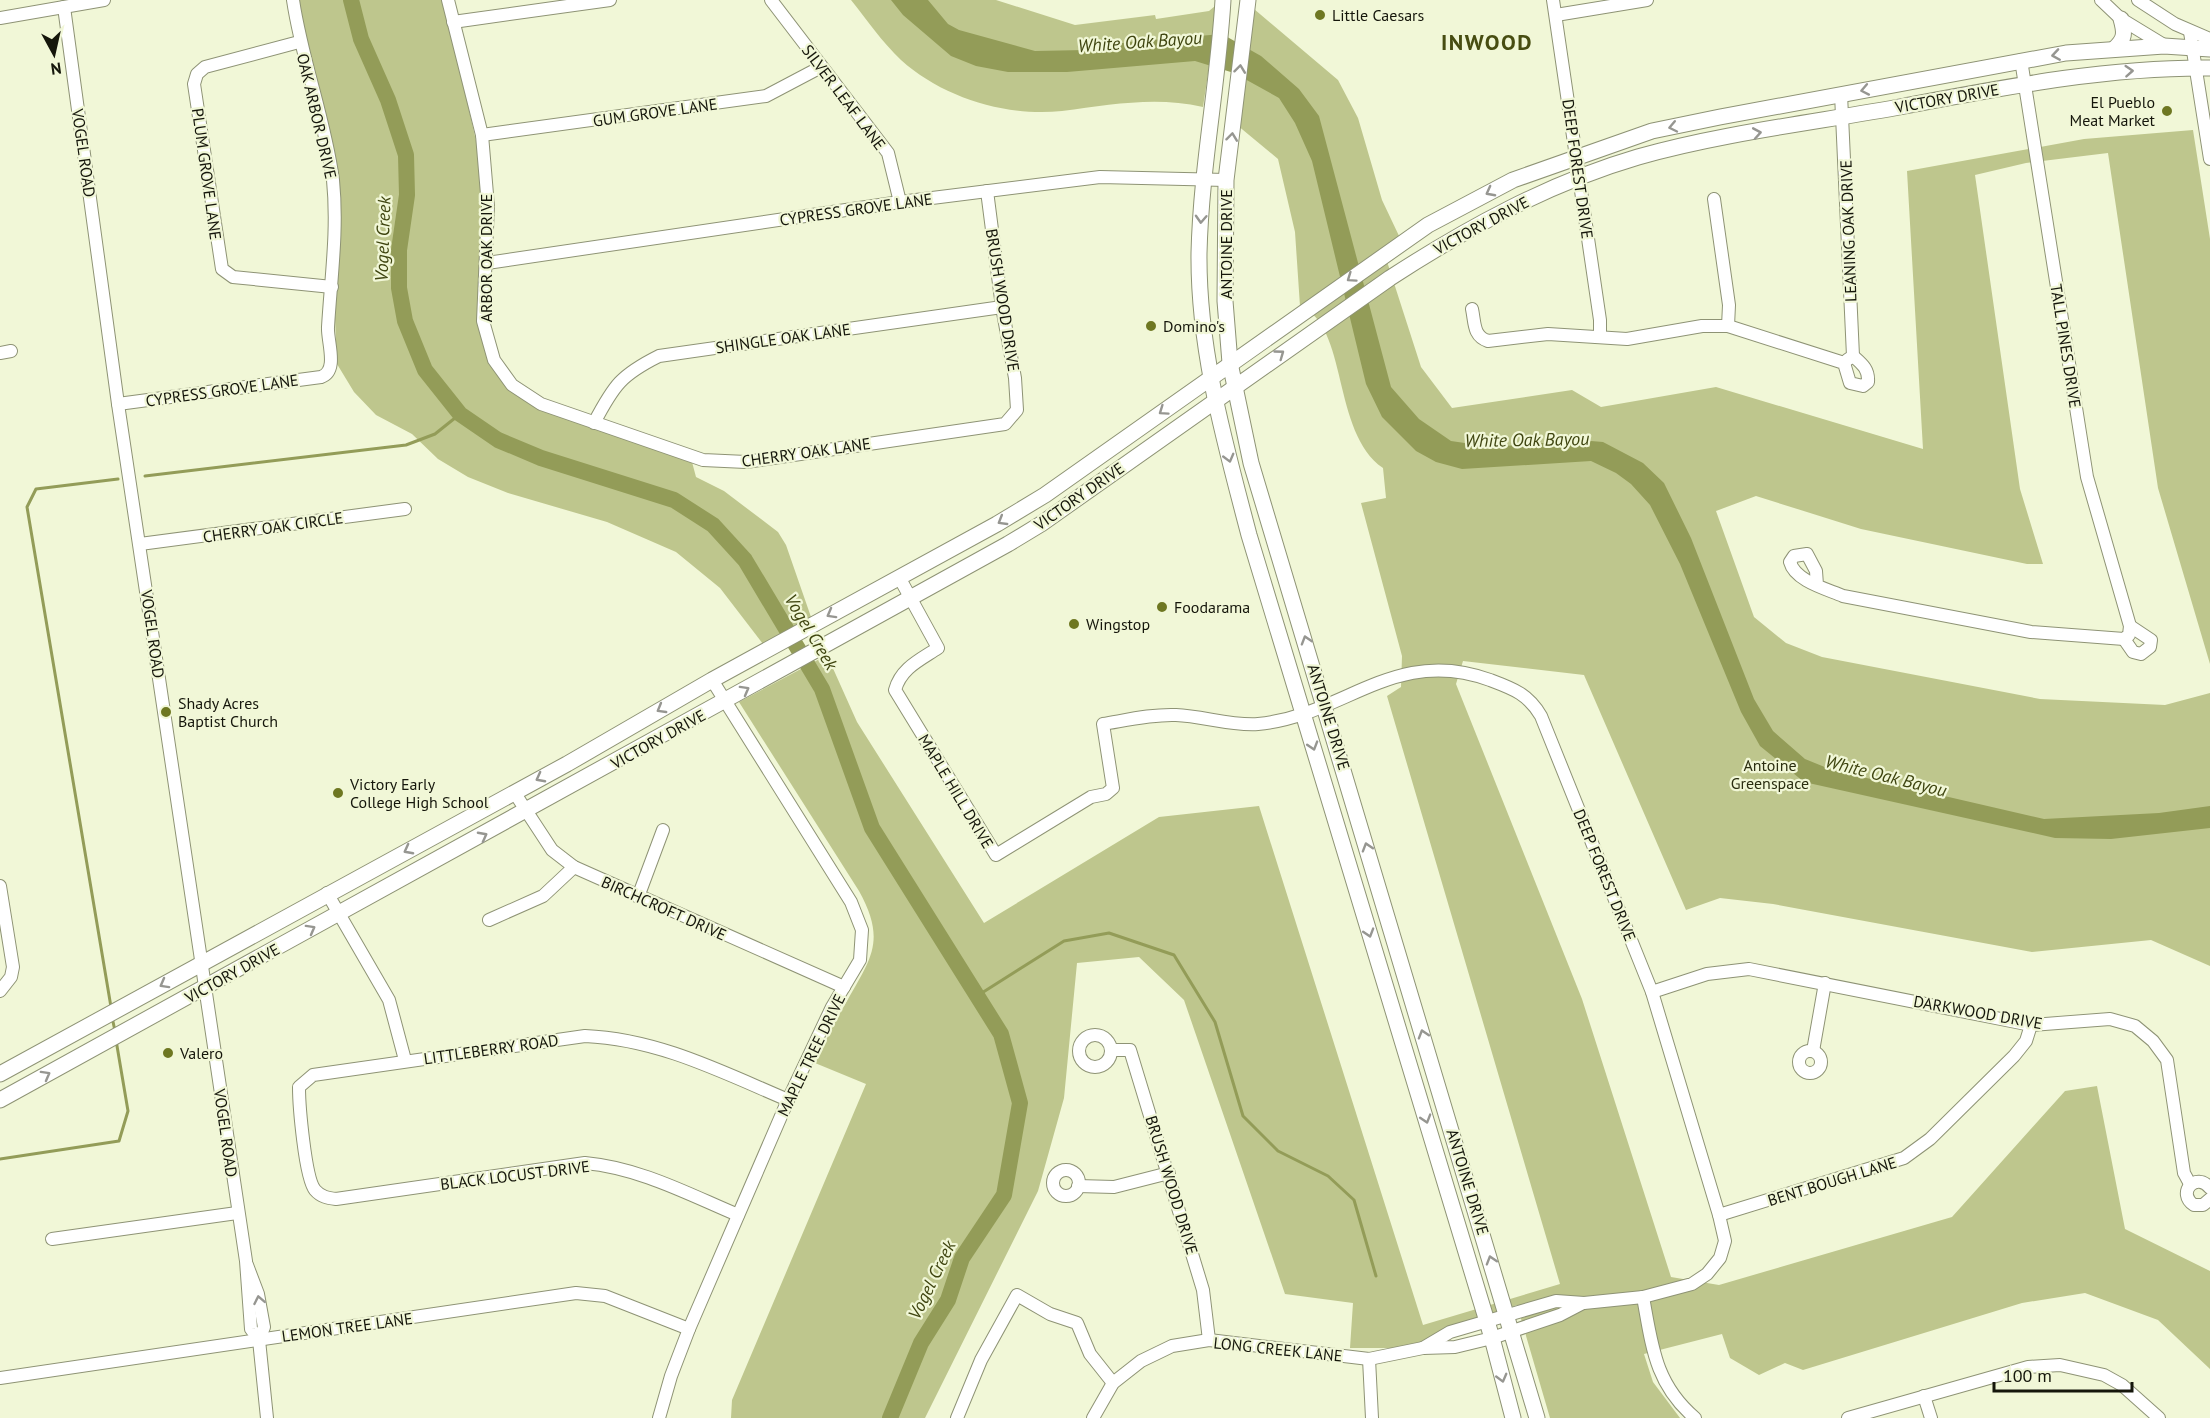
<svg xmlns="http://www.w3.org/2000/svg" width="2210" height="1418" viewBox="0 0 2210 1418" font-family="'PT Sans',sans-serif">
<rect width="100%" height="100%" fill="#f1f7d7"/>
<g fill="#bec68d">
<polygon points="298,0 444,0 479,154 484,200 480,318 517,395 540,409 692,462 696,477 724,491 778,532 786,545 811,617 763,644 720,588 676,552 607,522 508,493 468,477 438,459 412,434 376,415 354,392 337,364 335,319 340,211"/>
<path d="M851,0H996L1075,25L1155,15L1156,19L1209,11L1215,6L1216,20L1203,107C1154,96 1111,105 1062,111C1007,117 943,98 901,60C882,42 867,20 851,0Z"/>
<path d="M1254,9L1338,80L1358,118L1382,200L1400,238L1383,249L1421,367L1452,408L1572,390L1601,407L1716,387L1923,449L1907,171L2084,139L2193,130L2210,239V664L2158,488L2108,153L2026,163L1975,175L2020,489L2043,564H2027L1861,529L1756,496L1716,511L1754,617L1786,643L1822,657L2040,699L2165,705L2210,693V966L2151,940L2032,952L1773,904L1720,898L1686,910L1584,675L1463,661L1456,684L1582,999L1671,1277L1719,1285L1952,1217L2065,1091L2097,1086L2125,1229L2210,1271V1369L2158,1320L2085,1293L2022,1303L1803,1370L1785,1363L1759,1375L1730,1358L1722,1334L1644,1354L1653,1382L1680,1418H1550L1517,1305L1451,1327L1408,1348H1350L1353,1303L1285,1294L1184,1000L1139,957L1077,963L1064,1098L1038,1191L925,1418H731L732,1400L866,1084L815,1063C825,1042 835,1021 847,1001C872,957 886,940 859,891L739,702L827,655L857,722L984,923L1159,817L1259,806L1423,1325L1560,1284L1387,696L1401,687L1402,656L1361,503L1386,498L1383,468C1331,432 1349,325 1300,306L1295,232L1278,159L1237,125Z"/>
</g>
<polygon fill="#939c58" points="891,0 928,0 948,24 959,30 1035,51 1085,50 1128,42 1222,34 1261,56 1299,89 1319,116 1391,387 1419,419 1451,441 1492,447 1579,440 1603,442 1643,463 1664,483 1691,538 1754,699 1773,731 1805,759 1832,770 2044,819 2159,813 2210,806 2210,828 2111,839 2055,838 1804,782 1760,746 1741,712 1680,564 1650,505 1631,484 1616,473 1591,461 1462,469 1436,462 1416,451 1382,417 1366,384 1312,161 1295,123 1279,98 1234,73 1195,61 1067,72 1008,72 976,66 951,56 903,15"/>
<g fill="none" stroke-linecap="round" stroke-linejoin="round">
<g stroke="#939c58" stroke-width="3">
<polyline points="145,476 406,445 435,434 460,414"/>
<polyline points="977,996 1064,941 1109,933 1174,955 1215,1022 1243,1116 1278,1151 1328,1176 1354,1200 1376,1276"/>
<polyline points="111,1007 27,507 36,489 118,479"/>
<polyline points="112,1017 115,1031"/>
<polyline points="0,1159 119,1141 128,1111 116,1040"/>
</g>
<polyline stroke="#939c58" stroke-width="16" points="351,0 361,39 388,100 406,155 407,195 399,250 399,288 405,321 425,370 460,414 498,440 541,458 674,500 713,525 745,560 822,689 872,828 1001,1034 1020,1103 1004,1195 962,1258 948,1300 921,1343 890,1418"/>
<defs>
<g id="minor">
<polyline points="448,0 482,135 488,206 483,321 494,360 512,385 541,404 703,460 746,462 1005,424 1017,410 1015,378 1002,307 987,191"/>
<polyline points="771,0 888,153 900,202"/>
<polyline points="1553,0 1600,320 1600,337"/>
<polyline points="2101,0 2121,19 2167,47"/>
<polyline points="2138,0 2175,24 2210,39"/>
<polyline points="64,7 118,404 246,1261 251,1329 259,1340"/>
<polyline points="1556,15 1647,0"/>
<polyline points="0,18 104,0"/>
<polyline points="453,22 610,0"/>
<polyline points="2190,32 2210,159"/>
<polyline points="299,42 205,67 197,74 194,84 222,269 233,277 332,287"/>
<polyline points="1841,94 1853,356 1847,360"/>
<polyline points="482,135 766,96 821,67"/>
<polyline points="1714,199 1729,305 1728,326"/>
<polyline points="487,263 900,202 1100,177 1226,180"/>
<path d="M1472,309C1475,323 1473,336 1488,341L1548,334L1627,339L1702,326H1728L1844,363L1850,383L1863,386L1868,382C1869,369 1862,364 1853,356"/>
<polyline points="0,353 11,351"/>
<path d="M118,404L321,377C339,371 327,341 328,327C331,277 338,230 333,180C325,119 302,61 293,0"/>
<path d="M594,423C614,385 621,375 659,356L1002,307"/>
<polyline points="140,544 405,509"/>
<path d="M899,577L938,648C920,660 901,668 895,690L996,855L1091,797L1106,794L1113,788L1103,724C1127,720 1152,714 1176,715C1203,716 1231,726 1258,724C1344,716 1395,645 1490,680C1514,689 1528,694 1541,716L1652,992L1719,1215L1725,1241L1720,1258L1707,1274L1692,1284L1643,1297L1584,1303L1556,1301L1450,1332L1423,1348"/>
<path d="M1817,585L1816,571L1807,554L1794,556L1790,562C1795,581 1827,589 1843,596L2031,632L2124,639L2129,635L2130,626L2087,477L2021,60"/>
<polyline points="2124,639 2133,652 2141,654 2150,647 2151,640 2130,626"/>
<polyline points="514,792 552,850 574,867 844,987"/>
<polyline points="0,886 13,967 11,977 0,991"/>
<polyline points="327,893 389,1000 405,1060"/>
<polyline points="638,897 663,830"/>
<polyline points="489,920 543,896 574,867"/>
<polyline points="1652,992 1707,974 1749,969 2031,1025 2110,1019 2135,1026 2153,1041 2167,1060 2184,1173 2190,1184"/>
<circle cx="1095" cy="1051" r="16"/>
<polyline points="1111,1050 1130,1050 1203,1290 1209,1340"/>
<circle cx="1810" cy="1062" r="11"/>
<polyline points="1813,1051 1825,983"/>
<circle cx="1066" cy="1183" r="13"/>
<polyline points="1078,1186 1114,1187 1169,1173"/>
<path d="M2210,1188C2196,1171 2176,1193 2194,1205H2203L2210,1199"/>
<path d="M738,1215C688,1194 640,1168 585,1163L336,1199C328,1198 321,1197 315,1190C305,1178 299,1105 299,1087L313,1075L585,1036C658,1039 722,1072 788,1100"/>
<polyline points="1719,1215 1904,1158 1930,1139 2014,1056 2026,1041 2031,1025"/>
<polyline points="52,1239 237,1213"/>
<polyline points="247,1265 258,1294 264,1327 259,1340 267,1418"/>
<path d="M1643,1297C1652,1346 1655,1384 1695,1418"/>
<polyline points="1369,1359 1372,1418"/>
<polyline points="0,1378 576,1293 605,1296 689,1329"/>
<polyline points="1924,1396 1931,1418"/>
<polyline points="659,1418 671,1376 689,1329 788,1100 832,1007 860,960 862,930 851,902 712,680"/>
<polyline points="957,1418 981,1360 1017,1295 1050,1314 1077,1323 1090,1354 1113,1383"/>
<polyline points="1093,1418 1113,1383 1141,1361 1172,1346 1209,1340 1369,1359 1423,1348 1455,1347 1492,1338 1560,1315 1583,1303"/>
<polyline points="1848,1418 2028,1367 2060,1365 2104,1375 2122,1385 2159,1418"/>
</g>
<g id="major">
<path d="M1223,0C1218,85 1201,168 1199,253C1198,350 1225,443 1249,535L1492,1338L1513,1418"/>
<polyline points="1248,0 1226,180 1225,301 1230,363 1251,463 1537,1418"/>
<path d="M2115,48C2125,39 2125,33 2121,19"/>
<polyline points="0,1074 567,764 712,680 997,524 1045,495 1428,225 1513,180 1652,131 1720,117 2066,53 2164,46 2210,49"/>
<path d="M0,1100L1008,544L1041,524L1390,278C1467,228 1549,183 1638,157C1722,133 1818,122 1905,106C2006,87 2107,67 2210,68"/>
</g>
</defs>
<use href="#minor" stroke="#8e9375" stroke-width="14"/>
<use href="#major" stroke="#8e9375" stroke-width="17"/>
<use href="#minor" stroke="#fff" stroke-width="12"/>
<use href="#major" stroke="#fff" stroke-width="15"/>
</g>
<defs><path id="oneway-chevron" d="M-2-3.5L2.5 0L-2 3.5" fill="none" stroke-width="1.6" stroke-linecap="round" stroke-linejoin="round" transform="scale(1.5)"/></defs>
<g stroke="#969691">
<use href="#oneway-chevron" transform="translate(2056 55) rotate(171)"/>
<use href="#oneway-chevron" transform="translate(1240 69) rotate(-83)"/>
<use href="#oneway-chevron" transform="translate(2129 71) rotate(-4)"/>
<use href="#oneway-chevron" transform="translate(1865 90) rotate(169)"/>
<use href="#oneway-chevron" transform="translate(1673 127) rotate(168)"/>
<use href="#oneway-chevron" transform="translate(1757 133) rotate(-10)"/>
<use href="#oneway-chevron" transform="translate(1232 137) rotate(-83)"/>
<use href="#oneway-chevron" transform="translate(1490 192) rotate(152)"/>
<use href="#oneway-chevron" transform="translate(1201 219) rotate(93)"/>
<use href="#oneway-chevron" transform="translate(1351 278) rotate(145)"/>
<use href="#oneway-chevron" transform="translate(1280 354) rotate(-36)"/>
<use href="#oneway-chevron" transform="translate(1163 411) rotate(145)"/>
<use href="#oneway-chevron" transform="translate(1229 458) rotate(75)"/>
<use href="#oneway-chevron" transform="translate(1002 521) rotate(149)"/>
<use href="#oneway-chevron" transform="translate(831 614) rotate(151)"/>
<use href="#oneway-chevron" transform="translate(1306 640) rotate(-107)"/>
<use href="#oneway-chevron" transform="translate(745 690) rotate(-29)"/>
<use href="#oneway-chevron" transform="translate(661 709) rotate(150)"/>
<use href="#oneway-chevron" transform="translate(1313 746) rotate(73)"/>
<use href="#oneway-chevron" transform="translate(540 778) rotate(152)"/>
<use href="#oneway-chevron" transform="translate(483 836) rotate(-28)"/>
<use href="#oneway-chevron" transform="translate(1367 847) rotate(-107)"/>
<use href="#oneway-chevron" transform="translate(408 850) rotate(152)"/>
<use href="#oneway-chevron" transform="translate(311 929) rotate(-29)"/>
<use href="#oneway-chevron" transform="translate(1369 933) rotate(73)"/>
<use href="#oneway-chevron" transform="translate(164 984) rotate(151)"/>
<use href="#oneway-chevron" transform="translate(1423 1034) rotate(-107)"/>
<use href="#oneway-chevron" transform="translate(46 1075) rotate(-29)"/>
<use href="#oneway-chevron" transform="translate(1426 1119) rotate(73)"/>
<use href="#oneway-chevron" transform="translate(1491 1260) rotate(-107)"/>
<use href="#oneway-chevron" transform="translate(259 1300) rotate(-101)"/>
<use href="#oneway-chevron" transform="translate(1502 1378) rotate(75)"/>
</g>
<g fill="#6e7721" stroke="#f1f7d7" stroke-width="2">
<circle cx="1320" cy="15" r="6"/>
<circle cx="2167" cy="111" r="6"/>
<circle cx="1151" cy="326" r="6"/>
<circle cx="1162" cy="607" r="6"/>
<circle cx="1074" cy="624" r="6"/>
<circle cx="166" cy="712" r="6"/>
<circle cx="338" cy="793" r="6"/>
<circle cx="168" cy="1053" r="6"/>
</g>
<g text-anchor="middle" stroke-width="4.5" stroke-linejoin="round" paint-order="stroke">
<g font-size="16" fill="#15160b" stroke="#f1f7d7" text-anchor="start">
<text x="1332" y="21">Little Caesars</text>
<text x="2155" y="108" text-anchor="end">El Pueblo<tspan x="2155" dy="18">Meat Market</tspan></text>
<text x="1163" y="332">Domino's</text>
<text x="1174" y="613">Foodarama</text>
<text x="1086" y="630">Wingstop</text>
<text x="178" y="709">Shady Acres<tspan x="178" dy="18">Baptist Church</tspan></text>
<text x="350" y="790">Victory Early<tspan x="350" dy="18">College High School</tspan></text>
<text x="180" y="1059">Valero</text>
</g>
<g font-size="16" fill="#15160b" stroke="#f1f7d7">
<text transform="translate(844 97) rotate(53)" y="6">SILVER LEAF LANE</text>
<text transform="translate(1947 98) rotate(-10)" y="6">VICTORY DRIVE</text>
<text transform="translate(655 112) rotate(-8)" y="6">GUM GROVE LANE</text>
<text transform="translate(317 116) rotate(77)" y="6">OAK ARBOR DRIVE</text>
<text transform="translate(84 153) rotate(82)" y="6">VOGEL ROAD</text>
<text transform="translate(1578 169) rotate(82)" y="6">DEEP FOREST DRIVE</text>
<text transform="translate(207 174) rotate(82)" y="6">PLUM GROVE LANE</text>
<text transform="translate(856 209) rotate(-8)" y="6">CYPRESS GROVE LANE</text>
<text transform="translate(1481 225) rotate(-28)" y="6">VICTORY DRIVE</text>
<text transform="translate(1848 231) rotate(-92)" y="6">LEANING OAK DRIVE</text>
<text transform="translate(1226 244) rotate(-90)" y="6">ANTOINE DRIVE</text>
<text transform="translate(486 258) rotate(-90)" y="6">ARBOR OAK DRIVE</text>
<text transform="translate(1003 300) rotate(81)" y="6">BRUSH WOOD DRIVE</text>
<text transform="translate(783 338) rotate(-8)" y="6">SHINGLE OAK LANE</text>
<text transform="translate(2066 346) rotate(81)" y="6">TALL PINES DRIVE</text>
<text transform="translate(222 390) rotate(-8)" y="6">CYPRESS GROVE LANE</text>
<text transform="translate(806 452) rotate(-8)" y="6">CHERRY OAK LANE</text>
<text transform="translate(1079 496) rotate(-35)" y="6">VICTORY DRIVE</text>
<text transform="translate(273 527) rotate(-8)" y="6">CHERRY OAK CIRCLE</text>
<text transform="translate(153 634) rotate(82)" y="6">VOGEL ROAD</text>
<text transform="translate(1329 717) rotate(73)" y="6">ANTOINE DRIVE</text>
<text transform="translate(658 739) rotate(-29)" y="6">VICTORY DRIVE</text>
<text transform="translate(956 791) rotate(59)" y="6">MAPLE HILL DRIVE</text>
<text transform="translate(1605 875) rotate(68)" y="6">DEEP FOREST DRIVE</text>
<text transform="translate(664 908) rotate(24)" y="6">BIRCHCROFT DRIVE</text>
<text transform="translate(232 973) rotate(-29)" y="6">VICTORY DRIVE</text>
<text transform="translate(1978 1012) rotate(10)" y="6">DARKWOOD DRIVE</text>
<text transform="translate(491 1049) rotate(-8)" y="6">LITTLEBERRY ROAD</text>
<text transform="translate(811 1055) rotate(-64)" y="6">MAPLE TREE DRIVE</text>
<text transform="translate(226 1133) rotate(82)" y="6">VOGEL ROAD</text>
<text transform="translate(515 1175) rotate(-7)" y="6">BLACK LOCUST DRIVE</text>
<text transform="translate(1832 1181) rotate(-17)" y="6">BENT BOUGH LANE</text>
<text transform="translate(1468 1182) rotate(73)" y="6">ANTOINE DRIVE</text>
<text transform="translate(1172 1185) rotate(73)" y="6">BRUSH WOOD DRIVE</text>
<text transform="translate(347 1327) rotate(-8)" y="6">LEMON TREE LANE</text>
<text transform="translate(1278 1349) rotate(6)" y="6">LONG CREEK LANE</text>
</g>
<g font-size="16" fill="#2b2e10" stroke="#f1f7d7">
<text x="1770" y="771">Antoine<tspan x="1770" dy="18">Greenspace</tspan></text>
</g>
<g font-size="18" font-style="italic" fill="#3f4510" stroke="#f1f7d7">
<text transform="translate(1140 42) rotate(-4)" y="6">White Oak Bayou</text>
<text transform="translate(383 239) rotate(-88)" y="6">Vogel Creek</text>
<text transform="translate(1527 440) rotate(-1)" y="6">White Oak Bayou</text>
<text transform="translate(811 632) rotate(59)" y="6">Vogel Creek</text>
<text transform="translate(1886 776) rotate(14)" y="6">White Oak Bayou</text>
<text transform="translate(932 1280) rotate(-64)" y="6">Vogel Creek</text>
</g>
<g font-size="22" font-weight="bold" letter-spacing="1.5" fill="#474d11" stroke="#f1f7d7">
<text x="1487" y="50">INWOOD</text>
</g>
</g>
<g transform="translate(54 54) rotate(172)" stroke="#f1f7d7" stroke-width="4.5" paint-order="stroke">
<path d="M0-4.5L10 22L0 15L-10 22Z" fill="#15160b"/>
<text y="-9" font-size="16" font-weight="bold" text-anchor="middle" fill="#15160b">N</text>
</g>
<path d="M1994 1382v9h138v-9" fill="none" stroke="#15160b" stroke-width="3"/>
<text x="2003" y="1382" font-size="18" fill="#15160b" stroke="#f1f7d7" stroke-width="4.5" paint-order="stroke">100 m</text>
</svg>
